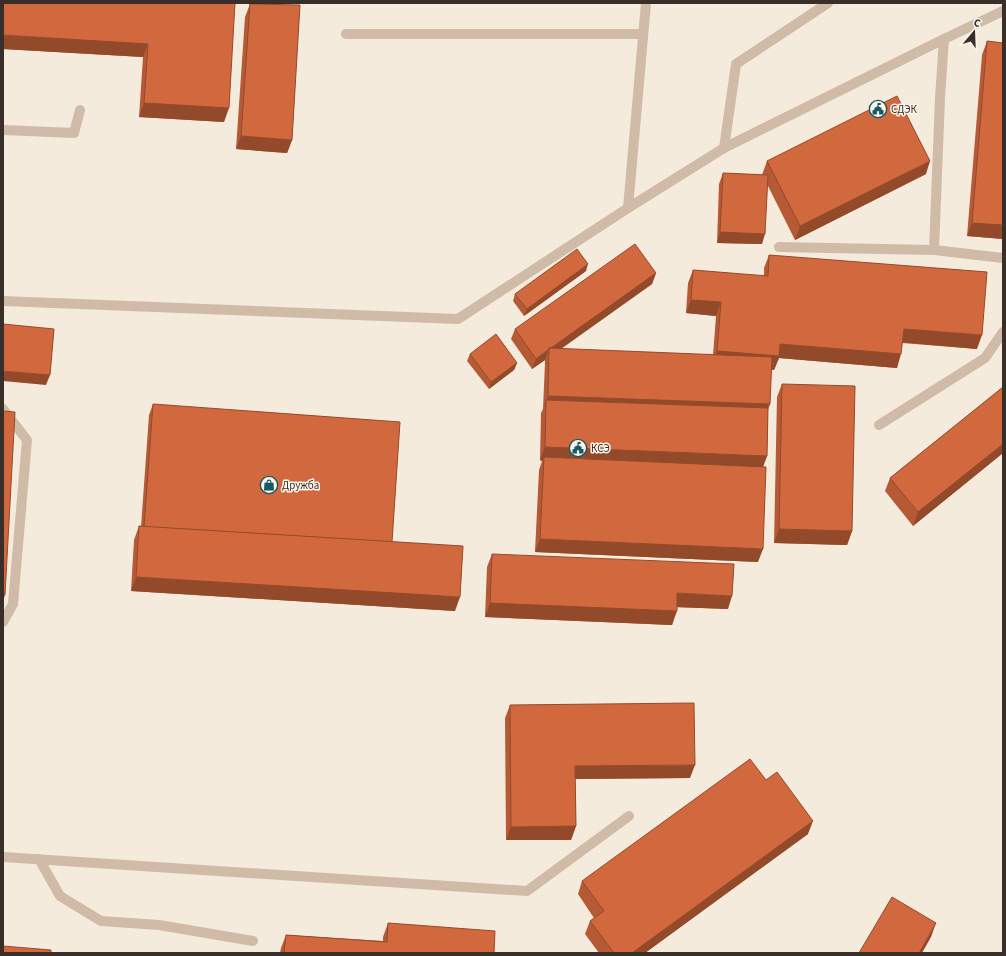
<svg xmlns="http://www.w3.org/2000/svg" width="1006" height="956" viewBox="0 0 1006 956" font-family="'Source Sans 3',sans-serif">
<rect width="100%" height="100%" fill="#f5ebdd"/>
<g fill="none" stroke-linecap="round" stroke-linejoin="round">
<g stroke="#cfbba7" stroke-width="10">
<polyline points="346,34 643,34"/>
<polyline points="3,130 74,133 80,110"/>
<polyline points="724,148 736,64 828,3"/>
<polyline points="628,208 646,3"/>
<polyline points="779,247 934,250 940,98 944,39"/>
<polyline points="934,250 1003,258"/>
<polyline points="3,301 458,319 628,208 724,148 944,39 1003,11"/>
<polyline points="3,409 27,440 13,604 3,622"/>
<polyline points="879,425 985,358 1003,332"/>
<polyline points="3,857 527,891 629,816"/>
<polyline points="39,859 60,896 101,921 159,925 253,941"/>
</g>
</g>
<g fill="#b55a35">
<polygon points="235,3 224,122 139,117 143,57 3,49"/>
<polygon points="250,4 292,140 287,153 236,149 245,17"/>
<polygon points="987,41 1003,43 1003,239 967,236 982,55"/>
<polygon points="767,161 926,174 795,240 767,184 762,244 717,243 719,184 723,173 762,175"/>
<polygon points="769,255 977,349 902,343 897,368 779,358 774,370 771,369 768,408 767,456 763,467 758,562 535,552 539,470 542,461 540,460 541,413 543,409 545,362 545,360 532,369 511,339 515,329 656,273 652,284 561,349 713,355 716,316 686,313 688,283 693,270 764,276 764,268"/>
<polygon points="586,271 524,316 513,301 515,294"/>
<polygon points="470,354 517,363 514,370 489,389 467,361"/>
<polygon points="782,384 852,531 847,545 774,543 777,397"/>
<polygon points="1003,387 1003,453 913,526 885,491 890,478"/>
<polygon points="153,404 392,542 455,611 131,591 134,540 139,526 141,527 149,415"/>
<polygon points="492,554 728,609 677,607 672,625 485,617 487,567"/>
<polygon points="510,705 690,778 575,779 576,826 571,840 506,840 505,718"/>
<polygon points="766,780 808,834 645,953 599,953 585,934 590,921 594,918 578,894 582,881"/>
<polygon points="388,923 494,953 280,953 281,948 286,935 383,941 383,937"/>
</g>
<g fill="#934a2b">
<polygon points="3,35 148,44 143,57 3,49"/>
<polygon points="144,103 229,108 224,122 139,117"/>
<polygon points="241,136 292,140 287,153 236,149"/>
<polygon points="930,161 926,174 795,240 800,226"/>
<polygon points="972,223 1003,225 1003,239 967,236"/>
<polygon points="720,232 765,234 762,244 717,243"/>
<polygon points="588,264 586,271 524,316 527,309"/>
<polygon points="656,273 652,284 549,357 549,349"/>
<polygon points="691,300 721,302 716,316 686,313"/>
<polygon points="904,329 982,335 977,349 899,342"/>
<polygon points="780,344 901,354 897,368 779,358 774,370 712,365 717,351"/>
<polygon points="549,350 545,360 532,369 536,359"/>
<polygon points="517,363 514,370 489,389 491,382"/>
<polygon points="3,371 50,375 46,385 3,381"/>
<polygon points="548,396 770,404 765,418 546,400 543,409"/>
<polygon points="1003,444 1003,453 913,526 918,512"/>
<polygon points="545,447 767,456 762,469 544,457 542,461 540,460"/>
<polygon points="779,529 852,531 847,545 774,543"/>
<polygon points="540,539 763,549 758,562 535,552"/>
<polygon points="136,577 460,597 455,611 131,591"/>
<polygon points="677,593 732,596 728,609 672,607"/>
<polygon points="3,595 5,595 3,601"/>
<polygon points="490,603 677,611 672,625 485,617"/>
<polygon points="695,765 690,778 570,779 575,766"/>
<polygon points="813,821 808,834 645,953 632,953"/>
<polygon points="576,826 571,840 506,840 511,827"/>
<polygon points="936,923 931,937 922,953 919,953"/>
</g>
<g fill="#d2693e" stroke="#934a2b">
<polygon points="3,3 235,3 229,108 144,103 148,44 3,35"/>
<polygon points="250,4 300,5 292,140 241,136"/>
<polygon points="987,41 1003,43 1003,225 972,223"/>
<polygon points="897,96 930,161 800,226 767,161"/>
<polygon points="723,173 768,175 765,234 720,232"/>
<polygon points="635,244 656,273 551,348 549,348 549,349 536,359 515,329"/>
<polygon points="577,249 588,264 527,309 515,294"/>
<polygon points="769,255 987,272 982,335 904,329 901,354 780,344 779,356 717,351 721,302 691,300 693,270 768,276"/>
<polygon points="3,324 54,329 50,375 3,371"/>
<polygon points="496,334 517,363 491,382 470,354"/>
<polygon points="549,348 772,357 770,404 548,396"/>
<polygon points="782,384 855,386 852,531 779,529"/>
<polygon points="1003,387 1003,444 918,512 890,478"/>
<polygon points="546,400 768,408 767,456 545,447"/>
<polygon points="153,404 400,422 392,542 144,527"/>
<polygon points="3,411 15,412 5,595 3,595"/>
<polygon points="544,457 766,467 763,549 540,539"/>
<polygon points="139,526 463,546 460,597 136,577"/>
<polygon points="492,554 734,564 732,596 677,593 677,611 490,603"/>
<polygon points="694,703 695,765 575,766 576,826 511,827 510,705"/>
<polygon points="750,759 766,780 777,772 813,821 632,953 614,953 590,921 604,911 582,881"/>
<polygon points="892,897 936,923 919,953 859,953"/>
<polygon points="388,923 495,931 494,953 284,953 286,935 387,942"/>
<polygon points="3,946 51,950 51,953 3,953"/>
</g>
<defs>
<symbol id="civic-ring" viewBox="-11 -11 22 22"><circle r="9.5" fill="#fcf4ea" stroke="#195961" stroke-width="1.5"/><path d="M-.6-6.5H3V-4.5H.6V-3L4-1V1h2V6H-6V1h2V-1L-.6-3ZM-1.2 2.5V6h2.4V2.5Z" fill="#195961"/></symbol>
<symbol id="shop-ring" viewBox="-11 -11 22 22"><circle r="9.5" fill="#fcf4ea" stroke="#195961" stroke-width="1.5"/><path d="M-5-2.5h2.3a2.7 3.5 0 0 1 5.4 0H5L5.5 6h-11ZM-1.5-2.5h3a1.5 2.3 0 0 0-3 0Z" fill="#195961"/></symbol>
</defs>
<g fill-rule="evenodd">
<use href="#civic-ring" x="868" y="99" width="20" height="20"/>
<use href="#civic-ring" x="568" y="438" width="20" height="20"/>
<use href="#shop-ring" x="259" y="475" width="20" height="20"/>
</g>
<g text-anchor="middle" stroke-width="3" stroke-linejoin="round" paint-order="stroke">
<g font-size="11" fill="#3a2f28" stroke="#fcf4ea" text-anchor="start">
<text x="891" y="113">СДЭК</text>
<text x="591" y="452">КСЭ</text>
<text x="282" y="489">Дружба</text>
</g>
</g>
<rect width="1006" height="956" fill="none" stroke="#3a2f28" stroke-width="8"/>
<g transform="translate(974 32) rotate(19)" stroke="#fcf4ea" stroke-width="3" paint-order="stroke">
<path d="M0-3L7 15L0 10L-7 15Z" fill="#3a2f28"/>
<text y="-6" font-size="11" font-weight="bold" text-anchor="middle" fill="#3a2f28">С</text>
</g>
</svg>
